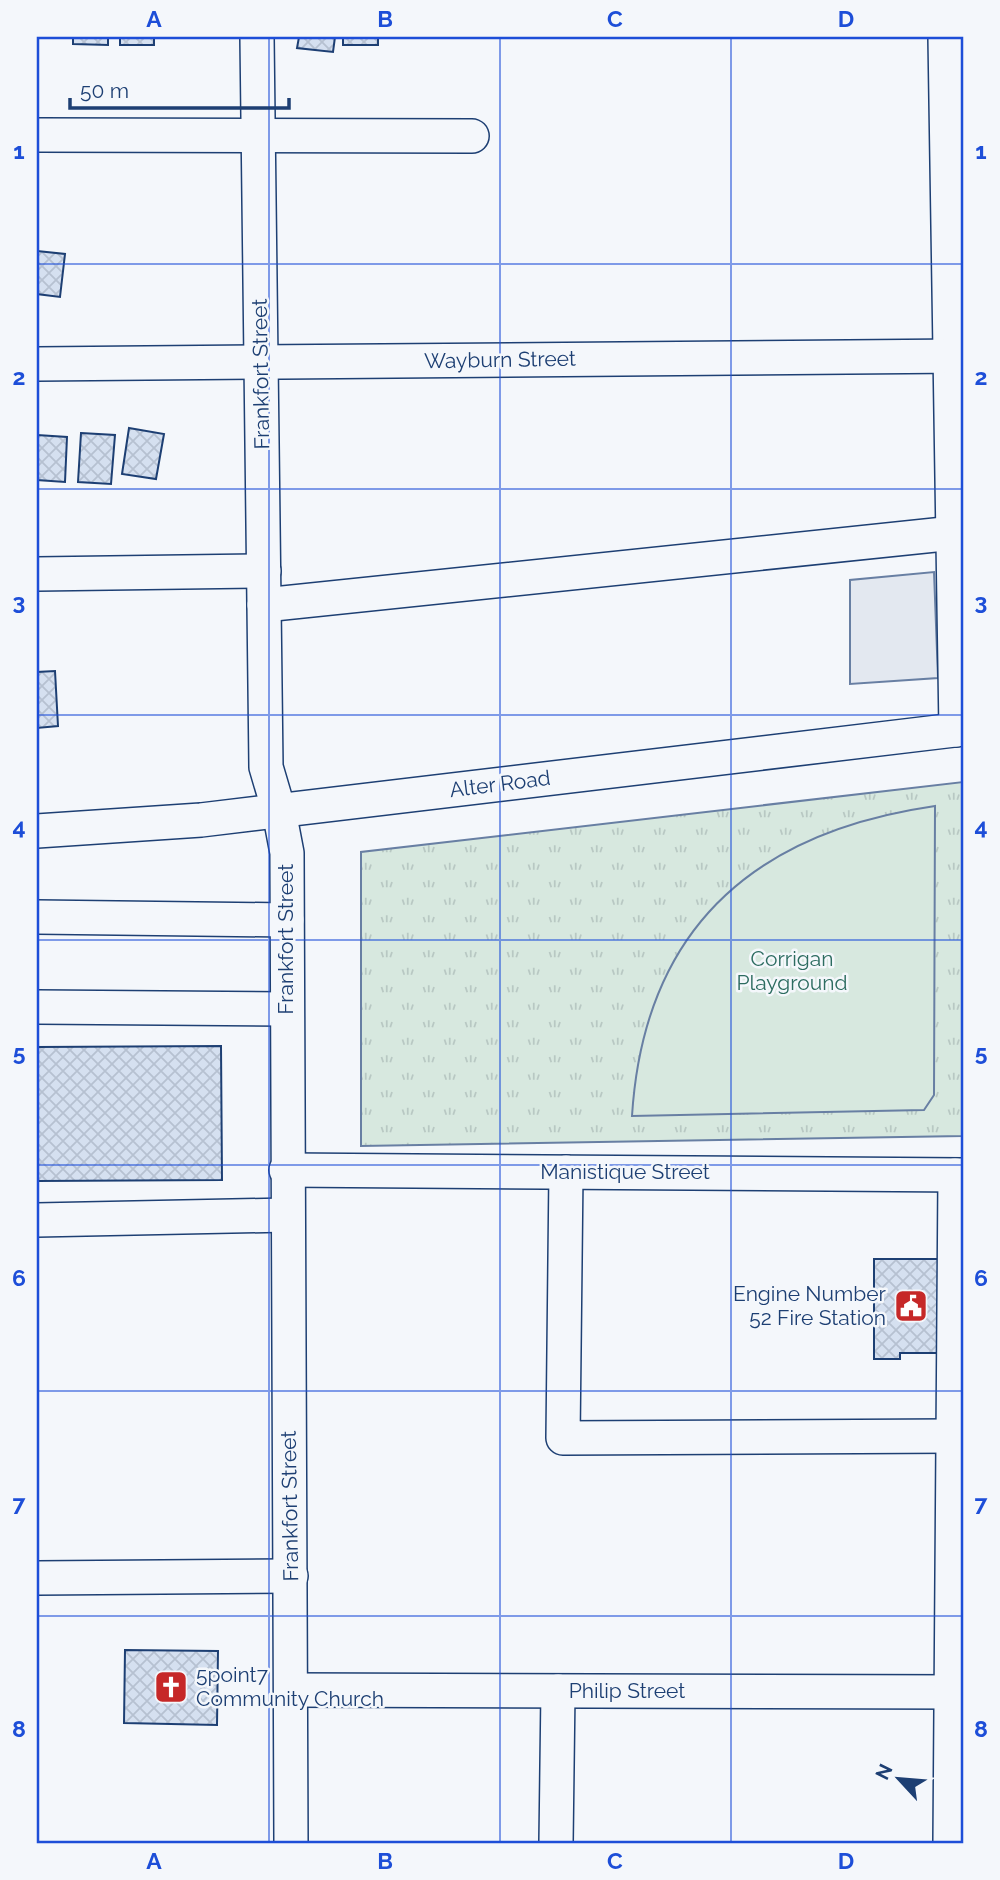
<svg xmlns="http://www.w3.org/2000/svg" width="1000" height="1880" viewBox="0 0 1000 1880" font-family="Raleway,sans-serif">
<defs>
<pattern id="park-tufts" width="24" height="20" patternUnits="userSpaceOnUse" patternTransform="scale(1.75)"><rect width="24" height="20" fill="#d7e8df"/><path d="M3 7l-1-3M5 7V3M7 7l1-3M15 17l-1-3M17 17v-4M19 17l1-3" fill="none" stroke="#b8c8c3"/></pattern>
<pattern id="building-cross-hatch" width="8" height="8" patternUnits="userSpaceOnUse" patternTransform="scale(1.75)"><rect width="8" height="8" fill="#d5e0f0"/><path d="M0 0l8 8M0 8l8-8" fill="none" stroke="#b6c1d1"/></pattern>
</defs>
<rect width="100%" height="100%" fill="#f4f7fb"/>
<polygon fill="url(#park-tufts)" stroke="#687fa3" stroke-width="2" points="963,782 963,1136 361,1146 361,852"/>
<path fill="#d7e8df" stroke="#687fa3" stroke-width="2" d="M935,806L934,1095L924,1110L632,1116C644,927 755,832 935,806Z"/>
<polygon fill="#e3e8f0" stroke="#687fa3" stroke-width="2" points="934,572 938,678 850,684 850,580"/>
<g fill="url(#building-cross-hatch)" stroke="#1d3f73" stroke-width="2">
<polygon points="73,37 108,37 108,45 73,44"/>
<rect x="120" y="37" width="34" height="8"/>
<polygon points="299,37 335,37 333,52 297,48"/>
<rect x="343" y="37" width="35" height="8"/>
<polygon points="37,251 65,254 60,297 37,294"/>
<polygon points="129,428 164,434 156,479 122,474"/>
<polygon points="81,433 115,435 111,484 78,482"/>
<polygon points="37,435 67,437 65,482 37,480"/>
<polygon points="55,671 58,726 37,728 37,672"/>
<polygon points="221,1046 222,1180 37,1181 37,1047"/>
<polygon points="874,1259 948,1259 948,1353 900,1353 900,1359 874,1359"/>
<polygon points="125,1650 218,1651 217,1725 124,1723"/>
</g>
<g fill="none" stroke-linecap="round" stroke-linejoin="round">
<defs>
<g id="minor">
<polyline points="257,37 266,767 279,811 287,853 291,1843"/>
<polyline points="945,37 956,730"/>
<polyline points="37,135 472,136"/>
<polyline points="37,364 963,356"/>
<polyline points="37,574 264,571"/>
<polyline points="264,605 954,533"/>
<polyline points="37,831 201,820 963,729"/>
<polyline points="37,917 287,920"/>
<polyline points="37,1007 286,1009"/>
<polyline points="286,1170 963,1175"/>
<polyline points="566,1172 563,1438 953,1436"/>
<polyline points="37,1220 287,1215"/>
<polyline points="37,1578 291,1576"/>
<polyline points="291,1690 963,1692"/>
<polyline points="556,1843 558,1691"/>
<polyline points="950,1843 955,1175"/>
</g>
</defs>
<use href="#minor" stroke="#1d3f73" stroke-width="36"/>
<use href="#minor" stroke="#f4f7fb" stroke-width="33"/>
</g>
<path fill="none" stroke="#1d4ed8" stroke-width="2" stroke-opacity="0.55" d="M269,37V1843M500,37V1843M731,37V1843M37,264H963M37,489H963M37,715H963M37,940H963M37,1165H963M37,1391H963M37,1616H963"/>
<defs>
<symbol id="civic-square" viewBox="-11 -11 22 22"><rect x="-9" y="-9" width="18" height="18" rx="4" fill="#c62828" stroke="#f4f7fb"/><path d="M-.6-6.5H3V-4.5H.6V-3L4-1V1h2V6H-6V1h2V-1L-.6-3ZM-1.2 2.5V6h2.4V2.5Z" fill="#fff"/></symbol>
<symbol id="church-square" viewBox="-11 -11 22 22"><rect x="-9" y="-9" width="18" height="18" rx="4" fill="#c62828" stroke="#f4f7fb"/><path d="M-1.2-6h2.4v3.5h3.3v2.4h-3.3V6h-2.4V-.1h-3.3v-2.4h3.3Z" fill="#fff"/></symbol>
</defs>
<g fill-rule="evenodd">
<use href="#civic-square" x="892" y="1287" width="38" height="38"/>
<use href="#church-square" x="152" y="1668" width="38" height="38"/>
</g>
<g text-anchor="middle" stroke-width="5" stroke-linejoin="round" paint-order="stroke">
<g font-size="21" fill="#1d3f73" stroke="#f4f7fb">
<text transform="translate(500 360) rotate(-1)" y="7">Wayburn Street</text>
<text transform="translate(261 374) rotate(-91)" y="7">Frankfort Street</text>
<text transform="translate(500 784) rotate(-7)" y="7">Alter Road</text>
<text transform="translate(286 939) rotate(-90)" y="7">Frankfort Street</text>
<text x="625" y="1179">Manistique Street</text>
<text transform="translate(290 1506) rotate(-91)" y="7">Frankfort Street</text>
<text x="627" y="1698">Philip Street</text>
</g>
<g font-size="21" fill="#2c6c60" stroke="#f4f7fb">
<text x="792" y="966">Corrigan<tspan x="792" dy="24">Playground</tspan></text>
</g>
<g font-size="21" fill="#1d3f73" stroke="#f4f7fb" text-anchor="end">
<text x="886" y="1301">Engine Number<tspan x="886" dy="24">52 Fire Station</tspan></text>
<text x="196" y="1682" text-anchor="start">5point7<tspan x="196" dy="24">Community Church</tspan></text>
</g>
</g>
<rect width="1000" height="1880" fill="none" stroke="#f4f7fb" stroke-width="77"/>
<g transform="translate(899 1779) rotate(296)" stroke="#f4f7fb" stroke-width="5" paint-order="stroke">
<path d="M0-5L12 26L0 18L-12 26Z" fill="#1d3f73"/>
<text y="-10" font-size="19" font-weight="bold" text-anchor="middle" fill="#1d3f73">N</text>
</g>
<path d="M70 98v10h219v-10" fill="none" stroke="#1d3f73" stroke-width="3.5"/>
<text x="80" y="98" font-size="21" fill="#1d3f73" stroke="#f4f7fb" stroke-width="5" paint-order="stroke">50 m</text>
<rect x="38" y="38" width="924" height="1804" fill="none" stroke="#1d4ed8" stroke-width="2.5"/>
<g font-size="23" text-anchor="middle" font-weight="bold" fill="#1d4ed8">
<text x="154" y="27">A</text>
<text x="385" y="27">B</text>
<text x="615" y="27">C</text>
<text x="846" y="27">D</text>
<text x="19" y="159">1</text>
<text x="981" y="159">1</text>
<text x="19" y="385">2</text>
<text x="981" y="385">2</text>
<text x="19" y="610">3</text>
<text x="981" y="610">3</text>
<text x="19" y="835">4</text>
<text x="981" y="835">4</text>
<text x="19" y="1061">5</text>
<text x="981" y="1061">5</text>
<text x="19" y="1286">6</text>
<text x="981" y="1286">6</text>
<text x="19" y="1511">7</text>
<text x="981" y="1511">7</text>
<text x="19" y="1737">8</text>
<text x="981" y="1737">8</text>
<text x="154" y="1869">A</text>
<text x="385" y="1869">B</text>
<text x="615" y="1869">C</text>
<text x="846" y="1869">D</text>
</g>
</svg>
